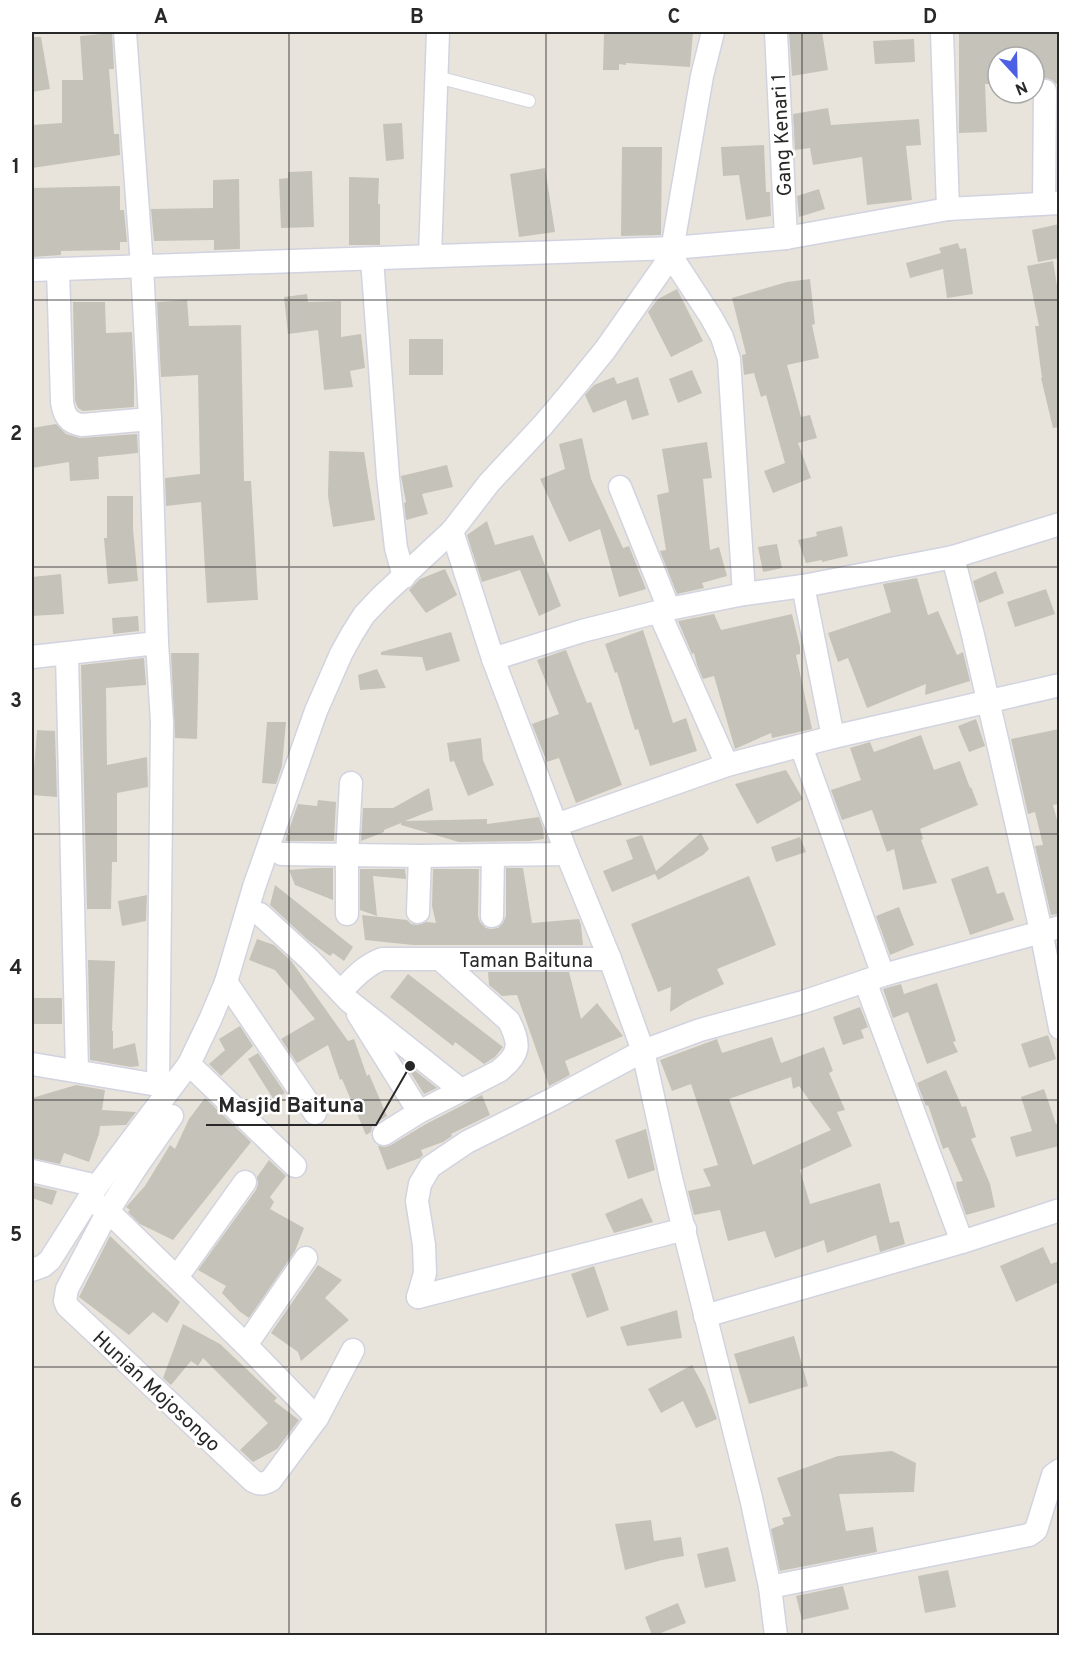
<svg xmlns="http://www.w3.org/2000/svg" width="1091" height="1667" viewBox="0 0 1091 1667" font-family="Overpass,sans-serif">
<rect width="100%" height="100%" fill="#e9e4db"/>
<g fill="#c5c2ba" fill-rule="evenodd">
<polygon points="604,32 693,32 690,67 626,63 626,65 619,64 619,70 603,70"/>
<polygon points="789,32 822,32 828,70 792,76"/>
<polygon points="959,32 1059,32 1059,84 1056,84 1052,80 1046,78 1039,79 1034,83 1034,57 998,57 998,84 985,84 987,132 959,133"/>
<polygon points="112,33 114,69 109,69 114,134 119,134 120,155 32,168 32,125 62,123 62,80 83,80 80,36"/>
<polygon points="32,37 41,37 50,89 32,92"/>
<polygon points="914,39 915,62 875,64 873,41"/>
<polygon points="828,108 831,125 919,119 921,145 906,146 912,200 867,205 862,157 813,165 810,148 795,150 793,114"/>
<polygon points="402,123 404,159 386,161 383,124"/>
<polygon points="764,145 766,192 770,192 771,216 746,220 739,175 723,176 721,147"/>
<polygon points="622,147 662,147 661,235 621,236"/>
<polygon points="545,168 555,232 519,237 510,174"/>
<polygon points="312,171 314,227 281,228 279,179 288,178 288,172"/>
<polygon points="349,177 379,178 378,204 380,204 380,245 349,245"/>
<polygon points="239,179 240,249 214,250 214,240 154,241 151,209 213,208 213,180"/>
<polygon points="120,186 120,210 124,210 127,242 120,242 120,250 61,251 61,255 32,257 32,188"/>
<polygon points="819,189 825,209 799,217 797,196"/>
<polygon points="1059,224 1059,258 1038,262 1032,230"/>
<polygon points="958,243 960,249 966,248 973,294 947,298 943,269 910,278 906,263 941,253 939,248"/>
<polygon points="1053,261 1059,298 1059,427 1053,428 1041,378 1042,378 1035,326 1039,326 1027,266"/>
<polygon points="810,279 815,324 812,325 819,358 787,365 801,417 810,415 817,438 798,443 811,478 773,493 764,471 785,463 766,395 761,397 754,373 744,375 742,355 746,354 732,298 787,282"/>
<polygon points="677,289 703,341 671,357 648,312 658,299"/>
<polygon points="307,294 308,302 341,301 341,337 361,334 365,368 350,371 353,387 324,390 318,330 288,334 284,297"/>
<polygon points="187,300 189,326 241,325 244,481 251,481 258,600 207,603 201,502 166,506 165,478 200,474 198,375 161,377 157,302"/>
<polygon points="73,302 105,302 106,333 132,332 134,380 134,407 83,411 78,408 75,401"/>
<rect x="409" y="339" width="34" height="36"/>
<polygon points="692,370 702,393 678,403 669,379"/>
<polygon points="614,377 617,384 638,377 649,415 632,420 626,400 593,413 585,395 594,385"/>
<polygon points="56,424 66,434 80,438 137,434 138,453 98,457 99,479 70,481 69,462 32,468 32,428"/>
<polygon points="582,438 591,479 623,548 629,546 646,589 619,597 600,529 569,542 540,479 565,469 559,444"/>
<polygon points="707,442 712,478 703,479 710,550 719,547 727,576 702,583 704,588 677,594 660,551 666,550 657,495 669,492 662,449"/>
<polygon points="329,451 364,452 375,520 333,527 328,496"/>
<polygon points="447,465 453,487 422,494 428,514 406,520 404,503 406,502 401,476"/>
<polygon points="107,496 133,496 133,529 138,581 108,584 104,538 107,538"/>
<polygon points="487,521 495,545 533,535 561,606 539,616 520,570 482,582 467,535"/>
<polygon points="842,526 848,556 822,562 822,560 806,563 798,540 817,536 816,532"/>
<polygon points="777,544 782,568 763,572 758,547"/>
<polygon points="445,569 457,595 426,613 409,590 420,579"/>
<polygon points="996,571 1004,593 979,603 973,581"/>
<polygon points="61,574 64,614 32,616 32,577"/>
<polygon points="917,578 928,615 938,611 957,655 963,652 970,681 925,695 926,684 867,708 848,658 838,662 828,633 891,612 883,584"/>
<polygon points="1046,589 1055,614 1015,627 1007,602"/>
<polygon points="714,614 721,630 792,614 800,647 800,654 796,655 812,729 772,738 771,733 735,749 714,676 703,679 697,665 694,653 692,654 678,621"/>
<polygon points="138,616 139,631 113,634 112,618"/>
<polygon points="643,630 673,723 686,718 697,751 650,766 638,729 635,730 617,672 615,673 605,644"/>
<polygon points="451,632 460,661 426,671 422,657 381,655 381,652"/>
<polygon points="566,650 587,703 591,702 622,785 576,803 559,758 547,762 532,724 559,714 537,660"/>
<polygon points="171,653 199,653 197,739 175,738"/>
<polygon points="144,658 146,685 106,688 107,765 147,757 148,787 117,793 117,862 112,862 111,909 87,909 81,665"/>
<polygon points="377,669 386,688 360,690 358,675"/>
<polygon points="976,719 985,746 969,752 958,726"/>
<polygon points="267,722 286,722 282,766 276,784 262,783"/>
<polygon points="1059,729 1059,804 1053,805 1059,827 1059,914 1051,915 1035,846 1043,845 1035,812 1028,814 1011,739"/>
<polygon points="37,730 55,731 57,797 32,795"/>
<polygon points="921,735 934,770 960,761 970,788 971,787 978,805 920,829 923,839 921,840 937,883 903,890 894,849 887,852 872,810 842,820 831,790 861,780 850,748 870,742 874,752"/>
<polygon points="481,738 483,760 494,785 468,796 454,761 450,762 447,743"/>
<polygon points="786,770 803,799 757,824 735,784"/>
<polygon points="429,788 433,810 405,821 487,819 487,824 539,817 543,828 544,839 530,841 459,842 401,825 401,823 384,830 384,832 361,841 363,808 393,808"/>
<polygon points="318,800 336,802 334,841 285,841 298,804 317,806"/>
<polygon points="701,833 709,849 703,855 658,880 655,874 612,892 603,871 633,859 626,840 642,835 656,871"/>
<polygon points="800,837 806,852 776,862 771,847"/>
<polygon points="988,866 997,894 1004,892 1014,920 970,935 951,879"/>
<polygon points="315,868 333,868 333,900 295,885 289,870"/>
<polygon points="506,868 523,868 532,923 579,919 581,925 583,945 413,945 365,940 362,915 407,920 411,924 417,925 427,922 436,923 432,906 433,869 479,869 478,916 480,922 486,928 491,929 498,928 503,923 506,916"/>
<polygon points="360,869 405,869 406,879 373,876 377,916 360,910"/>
<polygon points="749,876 776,945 717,969 724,984 686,1002 670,1012 671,987 658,992 631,924"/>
<polygon points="275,885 353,947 344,961 333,953 330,956 309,941 270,905"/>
<polygon points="147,895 146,921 122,926 118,901"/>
<polygon points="899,907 914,945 890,955 876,916"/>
<polygon points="257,939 274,945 292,962 348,1041 354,1039 367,1076 369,1074 387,1116 376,1123 372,1127 371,1132 366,1135 342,1079 340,1080 328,1045 297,1063 281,1039 315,1019 275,970 249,960"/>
<polygon points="88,960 115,961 112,1031 113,1031 113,1049 135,1043 139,1066 131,1067 90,1060"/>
<polygon points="488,972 569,972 581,1019 597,1003 623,1036 565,1061 570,1075 549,1086 517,995 502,996 489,985"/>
<polygon points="408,974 503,1047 495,1057 484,1064 455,1042 453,1046 390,997"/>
<polygon points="937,983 956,1041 953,1042 958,1052 927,1064 908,1012 893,1018 883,989 901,984 904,994"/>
<polygon points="32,998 62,998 62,1024 33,1024"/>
<polygon points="860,1007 868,1027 861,1030 864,1038 843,1045 833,1017"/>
<polygon points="240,1026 253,1046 221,1076 209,1064 225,1050 219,1039"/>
<polygon points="1048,1035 1056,1059 1029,1068 1021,1044"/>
<path d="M772,1037L781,1063L824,1047L833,1071L829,1073L845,1110L837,1112L852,1146L800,1170L810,1204L880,1183L890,1223L899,1221L905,1244L880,1252L876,1235L827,1253L824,1240L775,1258L765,1231L728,1241L720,1210L694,1215L688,1191L711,1186L703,1169L718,1165L691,1084L672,1091L660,1060L717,1039L722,1053ZM791,1077L793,1089L799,1086L831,1130L753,1165L729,1099Z"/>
<polygon points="258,1053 285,1093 274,1100 248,1059"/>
<polygon points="404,1062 437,1088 424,1094"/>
<polygon points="946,1070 962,1107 966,1106 976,1137 971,1139 990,1184 995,1207 966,1215 957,1189 956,1182 963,1181 948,1147 943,1149 928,1105 926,1106 917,1083"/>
<polygon points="76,1085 105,1090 102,1110 136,1112 126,1125 100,1126 99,1134 89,1162 64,1153 60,1164 32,1158 32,1098"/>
<polygon points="1044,1089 1056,1124 1059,1123 1059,1146 1016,1157 1010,1137 1032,1131 1021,1097"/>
<polygon points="482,1095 490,1115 451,1134 452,1136 443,1142 421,1150 423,1155 420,1158 387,1170 378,1146 385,1147 391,1145 426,1124"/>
<polygon points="205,1098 251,1142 173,1240 140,1224 128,1212 130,1210 126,1207 145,1186 170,1145 175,1149 189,1119"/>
<polygon points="646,1129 655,1170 628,1179 615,1140"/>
<polygon points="269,1160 286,1176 270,1197 274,1202 270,1209 304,1228 295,1251 249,1318 239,1311 222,1293 226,1286 198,1270 256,1190 258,1184 257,1177"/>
<polygon points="32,1185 57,1191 52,1205 32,1198"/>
<polygon points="642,1198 653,1222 614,1233 605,1214"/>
<polygon points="110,1236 180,1302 167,1323 153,1312 129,1335 79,1297"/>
<polygon points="1043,1247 1051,1264 1059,1261 1059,1282 1016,1302 1000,1266"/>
<polygon points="318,1265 342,1280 325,1298 349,1320 301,1361 298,1352 271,1333"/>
<polygon points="594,1266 609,1310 587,1318 571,1274"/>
<polygon points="677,1310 682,1338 627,1346 620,1327"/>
<polygon points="183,1324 220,1344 277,1398 274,1401 299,1420 277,1449 253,1462 240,1450 268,1423 203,1358 198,1366 191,1361 171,1385 163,1378"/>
<polygon points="794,1336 808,1386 749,1404 734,1354"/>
<polygon points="692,1365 705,1389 717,1419 696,1428 683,1401 661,1413 648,1389"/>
<polygon points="892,1451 916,1463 914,1492 839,1494 846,1531 873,1527 877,1552 780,1571 771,1529 784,1524 782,1518 791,1516 777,1478 838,1456"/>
<polygon points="651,1520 654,1541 681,1537 684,1556 662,1560 625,1570 615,1524"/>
<polygon points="728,1547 736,1581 705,1588 697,1554"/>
<polygon points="948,1570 956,1607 925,1613 918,1576"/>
<polygon points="843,1586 849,1609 802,1620 796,1596"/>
<polygon points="678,1603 686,1623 656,1635 652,1635 645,1617"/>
</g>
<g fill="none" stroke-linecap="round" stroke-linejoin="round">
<defs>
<polyline id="lane" points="437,77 529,101"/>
<g id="street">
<polyline points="125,32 142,266 150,419 157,643 162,722 158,1085"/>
<polyline points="776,32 786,238"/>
<polyline points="942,32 948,209"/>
<polyline points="1044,203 1045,91"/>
<polyline points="430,256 438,32"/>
<polyline points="671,256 711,317 722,337 729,359 744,594"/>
<polyline points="372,259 388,477 396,548 404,577"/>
<path d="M58,269L62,402C64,415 68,423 82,425L150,419"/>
<polyline points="32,270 673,248 786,238 948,209 1060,203"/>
<polyline points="620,487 669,609"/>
<polyline points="452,531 493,659 567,854 610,959 643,1051 671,1178 751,1498 770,1587 776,1636"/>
<polyline points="953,557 973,635 1041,931 1060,1028"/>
<polyline points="803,586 833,737"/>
<polyline points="659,612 727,765"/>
<polyline points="67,654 77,1071"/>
<polyline points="32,657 157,643"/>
<polyline points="493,659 582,631 669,609 744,594 803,586 953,557 1060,524"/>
<polyline points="801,746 883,975"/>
<polyline points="556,825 727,765 833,737 1060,685"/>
<polyline points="282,854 420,856 567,854"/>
<polyline points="418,912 420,856"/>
<polyline points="260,914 309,959 349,1001 461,1090"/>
<polyline points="347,914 347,855 351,783"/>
<polyline points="492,916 493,855"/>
<polyline points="865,981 962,1242"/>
<polyline points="226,982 315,1113"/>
<path d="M341,991C354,978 365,965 382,959H610"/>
<polyline points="358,1014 419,1112"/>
<polyline points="32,1064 158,1085 170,1088"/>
<polyline points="189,1064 295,1166"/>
<path d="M172,1116L135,1169L108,1211L67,1289L65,1301L67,1306L253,1481C260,1485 264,1484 271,1480L317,1418L353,1350"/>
<path d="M384,1134L419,1112L499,1071C520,1054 521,1045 509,1021L441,960"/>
<polyline points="32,1171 97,1186"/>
<polyline points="95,1203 108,1211 246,1345 317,1418"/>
<polyline points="32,1270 43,1266 50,1260 97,1186 189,1064 210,1020 226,982 254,887 316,711 341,654 352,634 364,615 381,597 452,531 489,483 543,425 570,393 605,350 671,256 702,76 713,32"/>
<polyline points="177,1277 245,1182"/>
<polyline points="418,1297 425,1273 424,1245 417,1201 420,1184 430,1167 467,1142 553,1099 643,1051 700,1030 803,1002 883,975 1060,927"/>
<polyline points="418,1297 685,1229"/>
<polyline points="705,1316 962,1242 1060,1210"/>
<polyline points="246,1345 306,1258"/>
<polyline points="770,1587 1029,1535 1036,1530 1053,1475 1060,1470"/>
</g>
</defs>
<use href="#lane" stroke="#d1d3e0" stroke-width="14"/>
<use href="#street" stroke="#d1d3e0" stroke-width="25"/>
<use href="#lane" stroke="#fff" stroke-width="12"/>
<use href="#street" stroke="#fff" stroke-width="22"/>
</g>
<path fill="none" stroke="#282828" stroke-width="1.5" stroke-opacity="0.55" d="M289,32V1636M546,32V1636M802,32V1636M32,300H1060M32,567H1060M32,834H1060M32,1100H1060M32,1367H1060"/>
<g text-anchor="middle" stroke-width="5" stroke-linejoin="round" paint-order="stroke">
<g font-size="20" fill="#282828" stroke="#fff">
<text transform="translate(781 135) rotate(-93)" y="7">Gang Kenari 1</text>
<text x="526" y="967">Taman Baituna</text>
<text transform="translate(157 1391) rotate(43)" y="7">Hunian Mojosongo</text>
</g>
</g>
<path fill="none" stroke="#282828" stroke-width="2" d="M410 1066L376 1125H206"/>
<circle fill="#282828" stroke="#fff" stroke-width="2" cx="410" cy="1066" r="6"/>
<g font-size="21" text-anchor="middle" font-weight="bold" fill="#282828" stroke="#fff" stroke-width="5" stroke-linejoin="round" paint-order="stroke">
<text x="291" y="1112">Masjid Baituna</text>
</g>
<rect width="1091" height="1667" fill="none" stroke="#ffffff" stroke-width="66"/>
<g transform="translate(1016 75) rotate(158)"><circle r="28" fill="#ffffff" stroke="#a9a9a9" stroke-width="1.5"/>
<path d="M0-4.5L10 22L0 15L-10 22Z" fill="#4c60e5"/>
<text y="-9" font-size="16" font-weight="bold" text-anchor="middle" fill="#282828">N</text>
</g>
<rect x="33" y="33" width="1025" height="1601" fill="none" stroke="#282828" stroke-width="2"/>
<g font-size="20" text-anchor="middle" font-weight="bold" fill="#282828">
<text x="161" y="23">A</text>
<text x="417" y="23">B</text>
<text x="674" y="23">C</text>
<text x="930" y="23">D</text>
<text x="16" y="173">1</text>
<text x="16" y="440">2</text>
<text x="16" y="707">3</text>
<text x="16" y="974">4</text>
<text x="16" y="1241">5</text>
<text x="16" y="1507">6</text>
</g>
</svg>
